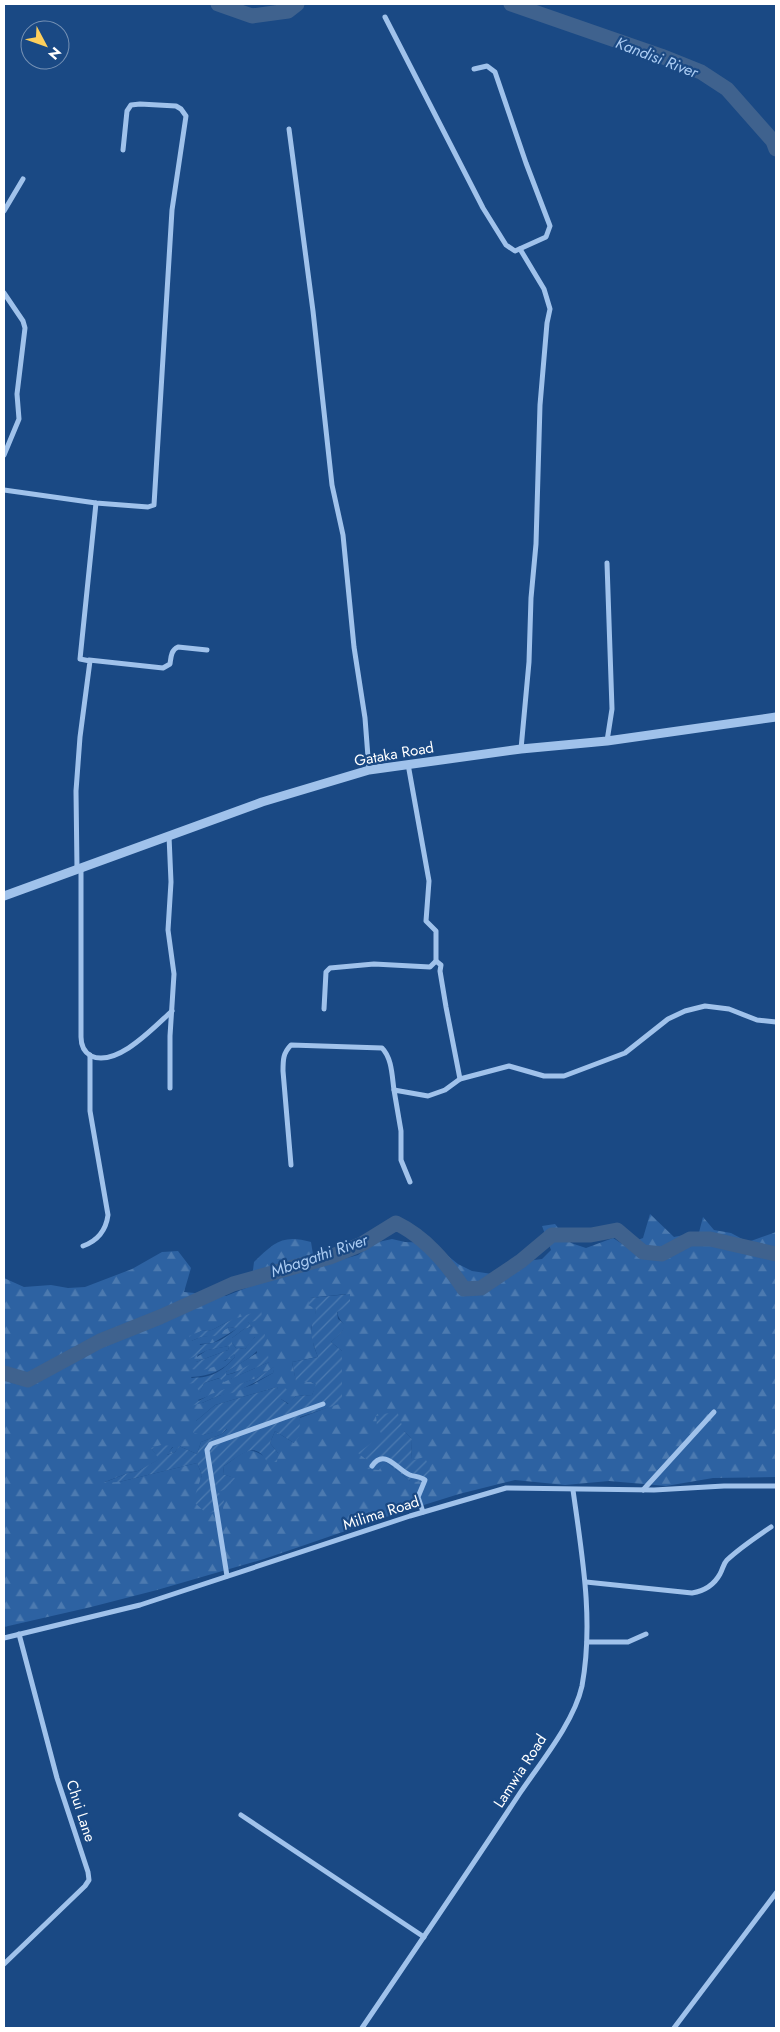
<svg xmlns="http://www.w3.org/2000/svg" width="780" height="2032" viewBox="0 0 780 2032" font-family="Jost,sans-serif">
<defs>
<pattern id="forest-firs" width="22" height="20" patternUnits="userSpaceOnUse" patternTransform="scale(1.25)"><rect width="22" height="20" fill="#2d62a2"/><path d="M5 1l3.5 6h-7zM16 11l3.5 6h-7z" fill="#4c7ab0"/></pattern>
<pattern id="garden-furrows" width="10" height="10" patternUnits="userSpaceOnUse" patternTransform="scale(1.25)"><rect width="10" height="10" fill="#2d62a2"/><path d="M-1 1l2-2M0 10L10 0M9 11l2-2" fill="none" stroke="#4c7ab0"/></pattern>
</defs>
<rect width="100%" height="100%" fill="#1a4984"/>
<path fill="url(#forest-firs)" fill-rule="evenodd" d="M650,1214L674,1237L684,1235L696,1244L703,1217L714,1230L731,1233L748,1242L776,1232V1477L713,1478L666,1486L609,1481L565,1485L515,1480L459,1494L395,1514L264,1559L157,1590L91,1607L4,1627V1278L24,1287L51,1285L68,1288L85,1287L132,1269L162,1252L178,1251L191,1268L184,1292L226,1296L251,1286L254,1262C274,1243 282,1234 311,1242L315,1267L358,1255L374,1243L392,1239L405,1242L432,1243L458,1264L472,1271L492,1274L511,1263L542,1259L551,1250L542,1226L555,1224L571,1243L586,1248L613,1238L624,1245L643,1238ZM346,1294C338,1308 332,1312 345,1325L341,1333L331,1342L342,1351V1402L300,1418L294,1443L275,1431L270,1443L278,1453L265,1457C246,1443 241,1456 224,1466L223,1474L234,1478L218,1492L199,1486L202,1475L197,1463L119,1482H105L128,1473L138,1471L160,1459L151,1448L173,1447L166,1455L175,1452L179,1446L197,1454L201,1442L222,1434L227,1428L203,1435L196,1421L215,1405L277,1387L281,1399L289,1404L296,1396L312,1395L317,1384L311,1382L296,1381L292,1362L318,1357L314,1347L311,1327L315,1320L316,1309L310,1298ZM231,1320L247,1321L252,1327L244,1329L232,1338V1343L236,1348L245,1349L255,1337L257,1353L226,1372V1375L269,1362L230,1379L220,1378L204,1383L200,1392L191,1377C209,1376 223,1371 235,1357L234,1353L225,1361L196,1362L228,1350L229,1346L207,1350L197,1357L200,1344L213,1343L238,1328L229,1327L215,1335L201,1337L191,1341L201,1331L212,1330ZM274,1367L273,1373L252,1385L218,1396L202,1403L198,1400L257,1378ZM404,1431L412,1439L410,1481L386,1462L367,1460L359,1453L383,1435Z"/>
<g fill="url(#garden-furrows)">
<path d="M350,1294V1305L337,1312L338,1319L346,1325L341,1333L331,1342L342,1351V1403L300,1417L299,1437L294,1443L275,1431L270,1443L278,1453L277,1462H267C255,1438 239,1457 224,1466L223,1474L235,1478L226,1489L218,1492L224,1498L223,1509L207,1514L193,1501L202,1475L197,1463L119,1482L103,1483L128,1473L138,1471L159,1459L151,1448L161,1445L173,1446L167,1455L175,1452L179,1446L197,1454L201,1442L222,1434L227,1429L203,1435L193,1433L196,1421L215,1405L277,1387L279,1391L282,1384L287,1390L281,1399L288,1404L296,1396L312,1395L316,1384L311,1382H296L292,1362L318,1357C315,1349 309,1334 312,1325C314,1319 315,1316 316,1309L308,1305L310,1298Z"/>
<path d="M261,1310L262,1316L256,1321L248,1322L252,1327L244,1329L232,1338V1343L236,1348L245,1349C251,1341 255,1334 265,1334C264,1353 241,1362 226,1372V1375L234,1373L268,1355L269,1362L224,1382L219,1378L204,1383L200,1393L194,1383L182,1385C196,1373 194,1380 208,1376C219,1373 228,1365 235,1357L234,1354C222,1363 205,1375 189,1368L196,1362L228,1350L229,1346L208,1350L189,1359C185,1344 202,1345 212,1343C221,1341 231,1334 237,1328L229,1327L215,1336L201,1337L191,1341L189,1336L201,1331L212,1330L231,1320Z"/>
<polygon points="275,1366 273,1373 236,1392 218,1396 202,1403 190,1406 211,1394 257,1378"/>
<path d="M397,1411L404,1431L412,1439L411,1461L424,1457C430,1466 433,1474 426,1483L410,1481L386,1462L379,1470L367,1469V1460L358,1453L382,1435L377,1426L376,1416Z"/>
</g>
<g fill="none" stroke-linecap="round" stroke-linejoin="round">
<g stroke="#3f628e" stroke-width="15">
<polyline points="218,4 252,16 288,11 297,4"/>
<polyline points="511,4 661,56 701,72 727,89 773,141 776,149"/>
<path d="M4,1373L28,1380L100,1341L160,1317L233,1284L330,1257L362,1244L396,1223C425,1237 446,1262 464,1289L481,1288L521,1261L552,1235H591L617,1230L643,1252L662,1254L690,1239H710L776,1254"/>
</g>
<g stroke="#a0c2eb" stroke-width="5">
<polyline points="385,17 483,208 506,245 515,251 546,237 550,226 526,163 495,72 487,66 474,69"/>
<polyline points="289,129 313,311 332,485 343,535 354,647 365,718 369,770"/>
<polyline points="4,211 23,179"/>
<polyline points="520,249 544,289 550,309 547,323 540,405 536,544 531,598 529,662 521,749"/>
<polyline points="4,293 23,321 25,328 17,394 19,419 4,455"/>
<polyline points="4,490 96,503 148,507 154,505 172,210 186,116 181,109 176,106 140,104 131,105 127,111 123,150"/>
<polyline points="607,563 612,709 607,741"/>
<path d="M89,660L163,668L170,664C171,657 171,650 178,647L207,650"/>
<polyline points="169,836 171,882 168,930 174,974 170,1036 170,1088"/>
<path d="M81,868V1037C81,1045 84,1052 91,1056C117,1068 155,1026 172,1011"/>
<polyline points="77,869 76,791 80,737 90,661 80,659 96,503"/>
<polyline points="436,961 441,965 440,971 446,1007 460,1079"/>
<polyline points="324,1009 326,972 330,968 374,964 430,967 436,961 436,931 426,921 429,881 408,764"/>
<path d="M291,1165L283,1071C283,1060 283,1053 291,1045L382,1048C392,1058 392,1076 394,1090"/>
<polyline points="410,1182 401,1160 401,1131 394,1090 428,1096 445,1090 460,1079 509,1066 544,1076 564,1076 625,1053 668,1019 685,1011 705,1006 729,1009 757,1020 776,1022"/>
<path d="M83,1246C97,1241 106,1230 108,1215L90,1111V1055"/>
<path d="M372,1466C385,1447 398,1471 410,1475C416,1477 420,1476 425,1480L418,1497L423,1512"/>
<polyline points="643,1490 714,1412"/>
<polyline points="227,1576 207,1450 211,1444 323,1404"/>
<path d="M586,1582L692,1593C704,1591 714,1585 720,1574C723,1569 723,1564 727,1560C741,1547 756,1537 771,1527"/>
<polyline points="4,1638 140,1605 410,1516 506,1488 654,1490 724,1486 776,1486"/>
<polyline points="587,1642 628,1642 646,1634"/>
<polyline points="241,1815 424,1937"/>
<polyline points="4,1964 85,1886 89,1880 88,1872 57,1778 19,1634"/>
<path d="M362,2028C415,1950 468,1872 520,1793C541,1762 574,1722 582,1686C594,1621 582,1555 573,1490"/>
<polyline points="674,2028 776,1893"/>
</g>
<polyline stroke="#a0c2eb" stroke-width="9" points="4,896 262,802 369,770 521,749 607,741 776,717"/>
</g>
<g text-anchor="middle" stroke-width="4.5" stroke-linejoin="round" paint-order="stroke">
<g font-size="15" fill="#fff" stroke="#1a4984">
<text transform="translate(394 754) rotate(-10)" y="5">Gataka Road</text>
<text transform="translate(381 1513) rotate(-18)" y="5">Milima Road</text>
<text transform="translate(520 1771) rotate(-57)" y="5">Lamwia Road</text>
<text transform="translate(81 1811) rotate(72)" y="5">Chui Lane</text>
</g>
<g font-size="16" font-style="italic" fill="#abccf3" stroke="#1a4984">
<text transform="translate(657 57) rotate(21)" y="6">Kandisi River</text>
<text transform="translate(319 1255) rotate(-19)" y="6">Mbagathi River</text>
</g>
</g>
<rect width="780" height="2032" fill="none" stroke="#ffffff" stroke-width="10"/>
<g transform="translate(45 45) rotate(131)"><circle r="24" fill="#1a4984" stroke="#7692b5"/>
<path d="M0-4L9 19L0 12L-9 19Z" fill="#fdcf5c"/>
<text y="-8" font-size="14" font-weight="bold" text-anchor="middle" fill="#ffffff">N</text>
</g>
</svg>
